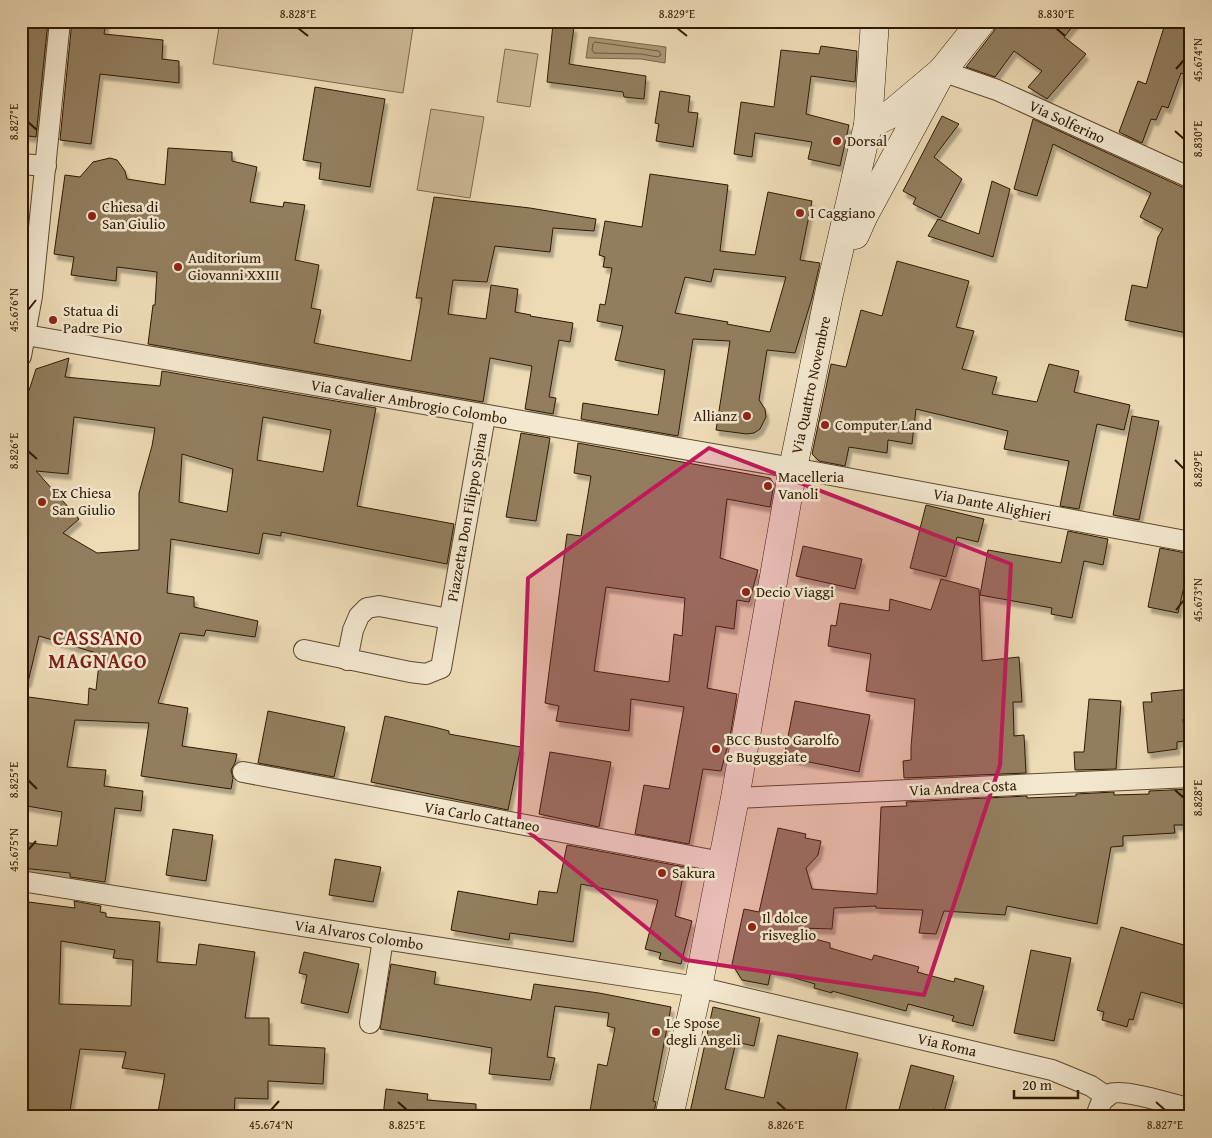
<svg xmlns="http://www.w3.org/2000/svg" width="1212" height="1138" viewBox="0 0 1212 1138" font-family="'Gentium Book Plus',serif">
<defs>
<filter id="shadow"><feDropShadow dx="3" dy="5.5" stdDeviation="1" flood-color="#0004"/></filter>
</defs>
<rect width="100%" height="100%" fill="#eddbb6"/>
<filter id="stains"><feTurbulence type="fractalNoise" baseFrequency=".004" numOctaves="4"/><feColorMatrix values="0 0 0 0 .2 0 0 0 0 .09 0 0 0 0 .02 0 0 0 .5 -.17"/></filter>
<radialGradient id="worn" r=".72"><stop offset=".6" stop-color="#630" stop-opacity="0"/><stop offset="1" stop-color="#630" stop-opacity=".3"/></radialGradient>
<g fill="#cdba97" stroke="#7e6a4c">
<polygon points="220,21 414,21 403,93 213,64"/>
<polygon points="505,49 538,54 530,107 497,102"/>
<polygon points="431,109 484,117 470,198 417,190"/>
</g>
<polygon fill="#ac9978" stroke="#7a6648" points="589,37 666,47 665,63 641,59 586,58"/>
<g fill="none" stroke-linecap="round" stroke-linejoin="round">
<polygon stroke="#6e5a3c" stroke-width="1" points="595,42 659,51 661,55 658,57 641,54 594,53 592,50 593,44"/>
</g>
<g fill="#927e5f" stroke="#2f1a01" fill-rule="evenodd" filter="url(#shadow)">
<polygon points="23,21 48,21 36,137 21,135 21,30"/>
<polygon points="72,21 106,21 104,34 163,40 162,59 179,61 179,83 100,74 91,144 60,140"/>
<polygon points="999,21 1077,21 1064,37 1086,54 1047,99 1028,87 1042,71 1014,51 995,77 966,67 994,31"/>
<polygon points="1166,21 1191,21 1191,51 1183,74 1181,73 1168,108 1162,106 1156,120 1151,119 1142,143 1119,132 1138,81 1146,84"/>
<polygon points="553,24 574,27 569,64 646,76 644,99 624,97 623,92 547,82"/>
<polygon points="821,46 857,51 855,82 811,76 806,114 849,125 840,166 808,159 812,142 755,133 752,157 734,154 741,102 774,107 781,50 819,54"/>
<polygon points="315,87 385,99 370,187 319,179 321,163 303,160"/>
<polygon points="660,91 690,96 688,112 698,113 693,147 656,141 659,124 655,123"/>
<polygon points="942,116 959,124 934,157 962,179 941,218 913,204 916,198 903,191"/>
<polygon points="1033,119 1191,191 1191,334 1125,320 1132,285 1147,288 1158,237 1163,229 1140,217 1151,193 1053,144 1037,196 1014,189"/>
<polygon points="168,148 232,152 232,161 257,167 250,202 283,207 284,202 305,205 295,260 319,265 311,308 321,310 314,343 411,361 422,298 416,298 434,197 530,208 596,219 594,231 553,228 550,252 495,246 487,282 453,280 448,314 486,319 491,285 518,289 515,312 531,315 530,316 573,323 570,342 559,340 549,397 556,398 553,414 525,409 532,366 490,358 483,402 148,344 153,305 155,305 157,272 117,267 116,281 71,275 74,257 54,254 65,175 80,177 93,162 110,158 117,160 125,171 127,179 165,185"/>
<path d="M650,174L728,185L720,251L755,255L768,192L812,201L800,260L820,263L812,298L795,353L767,350L759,400L765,409L766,417L760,429L754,433L747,434L716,430L730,341L693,339L678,436L581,419L583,403L658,415L665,370L615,360L623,326L597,321L600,304L605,305L612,268L603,267L605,257L599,255L605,221L642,227ZM714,269L786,277L770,332L727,324L728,322L675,313L685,277L711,282Z"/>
<polygon points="992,181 1010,189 993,257 928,236 938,219 979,234"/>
<polygon points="897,261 969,281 956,327 974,331 962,369 997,377 992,394 1037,402 1049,364 1079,371 1074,392 1130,405 1124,430 1097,424 1079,509 1060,506 1069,461 1004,449 1008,431 916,409 912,444 888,440 887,453 849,447 845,466 819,461 812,454 831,364 846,367 861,310 882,316"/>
<path d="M69,358L65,377L160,386L162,371L376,408L357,506L454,524L447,564L281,532V536L263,533L259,554L171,539L167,593L194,597V607L258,621L255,637L206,630L204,636L180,633L158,703L188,708L182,746L237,754L235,763L231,770L233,778L231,789L141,776L149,723L75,720L67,767L106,770L104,786L143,791L141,811L115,808L105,882L70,877V873L21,868V842L57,846L62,812L21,805V696L88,705L89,688L96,690L100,654L39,636L28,682L21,681V415L36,369ZM74,417L155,428L152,446L139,493V550L97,553L63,533L79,519L36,471L68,474ZM263,417L331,430L323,472L257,460ZM182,454L233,469L227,512L179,502Z"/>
<polygon points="1132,416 1159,421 1139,520 1113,515"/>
<polygon points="521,433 550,438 536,521 506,517"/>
<path d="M578,443L770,478L774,484L770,507L727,499L720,558L758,570L749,602L737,600L734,629L716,626L707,688L737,694L730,737L721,771L703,769L689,844L635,834L644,785L669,789L684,707L631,699L629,731L556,721L559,706L545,703L567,534L581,536L591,476L574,473ZM606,587L685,598L682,636L674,634L669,682L594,671Z"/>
<polygon points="926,505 984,519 978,542 957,537 946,577 910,568"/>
<polygon points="1068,531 1108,539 1103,565 1084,561 1072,618 1051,614 1052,608 980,595 988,550 1061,563"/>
<polygon points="803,546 862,559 855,589 796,576"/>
<polygon points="1160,548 1191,554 1191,583 1185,582 1178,613 1148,607"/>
<polygon points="941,579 979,589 982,661 1019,657 1022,702 1013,702 1014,736 1024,735 1026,773 904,778 903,761 911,760 911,747 915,699 866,691 871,654 828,646 831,625 836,626 840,603 889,611 890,599 931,610"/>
<polygon points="1191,689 1191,718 1183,719 1185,741 1177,742 1177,749 1148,753 1143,702 1152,702 1151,693"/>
<polygon points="1089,699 1121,701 1116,769 1075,770 1074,752 1084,752"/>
<polygon points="795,701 870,715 859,772 784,757"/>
<polygon points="268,711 345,727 334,777 258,763"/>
<polygon points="385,716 434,727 449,731 449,734 521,747 508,810 371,782"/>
<polygon points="550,752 611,762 599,827 539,814"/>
<polygon points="1191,789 1191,825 1174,825 1175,833 1123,836 1123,846 1111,847 1097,924 1007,906 1005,915 944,911 936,934 919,933 923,910 876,908 876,906 834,908 832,929 801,928 800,935 830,943 830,948 872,960 874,955 919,967 917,972 954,982 955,978 984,986 973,1026 952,1021 954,1016 908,1004 906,1011 832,991 832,993 814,988 815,984 771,971 768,985 742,980 732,964 744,909 759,912 778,828 806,834 805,838 821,841 818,855 806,868 812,889 877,894 881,807 907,806 906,802 1027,796 1027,798 1076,796 1076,794 1114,792 1114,795 1149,794 1149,791"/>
<polygon points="173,829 213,835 206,881 166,875"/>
<polygon points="567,845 685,867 675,916 692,921 681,964 659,959 661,953 645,949 658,900 581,884 573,942 510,933 509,940 451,930 458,891 537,905 539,891 557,893"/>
<polygon points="335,859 381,867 373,902 329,895"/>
<path d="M21,901L75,908L74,901L101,906L100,912L106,913V917L160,922L157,962L196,965L199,944L255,952L245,1018H269V1045L325,1048L323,1084L268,1081V1099L235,1098L234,1117H157L165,1074L122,1068L126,1052L80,1049L69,1117H21ZM61,941L115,950L113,958L133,960L131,1006L59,1004Z"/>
<polygon points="1121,927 1191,947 1191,1006 1141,992 1133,1020 1129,1019 1127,1027 1102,1020 1104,1012 1097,1010"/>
<polygon points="1031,950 1071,958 1054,1041 1014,1033"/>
<polygon points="304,952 359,964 348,1013 301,1003 307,975 299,973"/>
<polygon points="391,964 436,972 434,984 531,1000 534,984 599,993 671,1007 653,1101 656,1102 653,1117 589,1117 598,1064 607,1066 615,1028 607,1026 609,1013 555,1006 547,1057 555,1058 550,1080 489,1074 492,1048 380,1029"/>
<polygon points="713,1007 760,1018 754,1046 736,1042 725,1089 764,1098 778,1035 858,1053 844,1117 689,1117"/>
<polygon points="911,1065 954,1076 944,1112 933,1109 932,1117 897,1117"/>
<polygon points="386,1089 428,1094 427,1100 476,1104 476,1117 383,1117"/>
</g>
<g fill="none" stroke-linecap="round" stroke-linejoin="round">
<defs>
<g id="street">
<polyline points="942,71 997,90 1191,178"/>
<polyline points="21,164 46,166"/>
<polyline points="26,335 793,468 1191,542"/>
<polyline points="21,356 32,296 60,21"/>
<polyline points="304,650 410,672 426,674 441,668 485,416"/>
<polyline points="347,660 353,630 359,616 367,608 379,606 449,619"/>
<polyline points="243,772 722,862"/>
<polyline points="735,798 1191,777"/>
<polyline points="21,881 383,939 698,987 1052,1070 1091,1086 1107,1097"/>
<polyline points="370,1023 383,939"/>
<path d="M1096,1117C1099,1108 1101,1099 1110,1094C1121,1088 1176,1105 1191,1109"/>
</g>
<g id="secondary">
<polyline points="868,125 891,114 942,71 982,21"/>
<polyline points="855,235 864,215 942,71"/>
<polyline points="669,1117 698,987 735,798 793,468 829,294 868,125 875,21"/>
</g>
</defs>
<use href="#street" stroke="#5e4a2e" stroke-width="22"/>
<use href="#secondary" stroke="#2f1a01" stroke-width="29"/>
<use href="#street" stroke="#f3e8d0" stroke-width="20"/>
<use href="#secondary" stroke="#f3e8d0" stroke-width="28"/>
</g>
<path fill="#c2185b" fill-opacity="0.2" stroke="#c2185b" stroke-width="4" stroke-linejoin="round" d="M709,448L1011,564L1000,765L924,995L686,960L519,824L528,578Z"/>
<path fill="none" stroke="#2f1a01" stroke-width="2" d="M298,28L308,36M677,28L687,36M1056,28L1065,36M1176,69L1184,60M28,122L37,130M1175,131L1184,139M28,310L36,300M28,451L37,459M1175,460L1184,469M1176,610L1184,600M28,780L37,789M1175,790L1184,798M28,850L36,841M398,1102L407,1110M777,1102L786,1110M1156,1102L1165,1110M271,1110L279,1101"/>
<g fill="#8f2418" stroke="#f3e8d0" stroke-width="2">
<circle cx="837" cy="141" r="5"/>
<circle cx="800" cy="213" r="5"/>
<circle cx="92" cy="216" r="5"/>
<circle cx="178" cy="267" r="5"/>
<circle cx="53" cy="320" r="5"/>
<circle cx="747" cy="416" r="5"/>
<circle cx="825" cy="425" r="5"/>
<circle cx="768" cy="486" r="5"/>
<circle cx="42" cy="502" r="5"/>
<circle cx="746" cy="592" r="5"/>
<circle cx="716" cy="749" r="5"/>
<circle cx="662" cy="873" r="5"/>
<circle cx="752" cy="927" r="5"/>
<circle cx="656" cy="1032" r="5"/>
</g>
<g text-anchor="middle" stroke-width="5" stroke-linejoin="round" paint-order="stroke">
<g font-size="15" fill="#2f1a01" stroke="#f3e8d0">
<text transform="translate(1067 122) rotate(25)" y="5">Via Solferino</text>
<text transform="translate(811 385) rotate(-78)" y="5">Via Quattro Novembre</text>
<text transform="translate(409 402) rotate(10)" y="5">Via Cavalier Ambrogio Colombo</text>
<text transform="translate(992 505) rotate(11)" y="5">Via Dante Alighieri</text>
<text transform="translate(467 517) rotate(-80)" y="5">Piazzetta Don Filippo Spina</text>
<text transform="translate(963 788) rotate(-3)" y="5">Via Andrea Costa</text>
<text transform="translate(482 817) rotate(10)" y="5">Via Carlo Cattaneo</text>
<text transform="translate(359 935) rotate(9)" y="5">Via Alvaros Colombo</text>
<text transform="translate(947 1045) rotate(13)" y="5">Via Roma</text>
</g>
<g font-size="15" fill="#2f1a01" stroke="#f3e8d0" text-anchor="start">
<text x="847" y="146">Dorsal</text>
<text x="102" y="212">Chiesa di<tspan x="102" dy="17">San Giulio</tspan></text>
<text x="810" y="218">I Caggiano</text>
<text x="188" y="263">Auditorium<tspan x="188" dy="17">Giovanni XXIII</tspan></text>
<text x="63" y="316">Statua di<tspan x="63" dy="17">Padre Pio</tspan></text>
<text x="737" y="421" text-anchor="end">Allianz</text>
<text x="835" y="430">Computer Land</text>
<text x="778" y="482">Macelleria<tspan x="778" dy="17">Vanoli</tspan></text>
<text x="52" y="498">Ex Chiesa<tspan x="52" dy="17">San Giulio</tspan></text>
<text x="756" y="597">Decio Viaggi</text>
<text x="726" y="745">BCC Busto Garolfo<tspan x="726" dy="17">e Buguggiate</tspan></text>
<text x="672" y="878">Sakura</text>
<text x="762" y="923">Il dolce<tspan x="762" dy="17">risveglio</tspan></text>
<text x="666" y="1028">Le Spose<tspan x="666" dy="17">degli Angeli</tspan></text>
</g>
<g font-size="20" font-weight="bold" letter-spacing="1" fill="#7a1f14" stroke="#f3e8d0">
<text x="98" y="645">CASSANO<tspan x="98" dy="23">MAGNAGO</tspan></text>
</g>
</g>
<rect width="1212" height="1138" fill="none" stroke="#eddbb6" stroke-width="55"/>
<path d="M1014 1090v8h64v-8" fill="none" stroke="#2f1a01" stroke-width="2.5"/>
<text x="1022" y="1090" font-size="15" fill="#2f1a01" stroke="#f3e8d0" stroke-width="4" paint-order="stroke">20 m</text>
<rect x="28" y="28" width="1156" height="1082" fill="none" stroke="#2f1a01" stroke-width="2"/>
<g font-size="12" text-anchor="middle" fill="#2f1a01">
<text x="298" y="18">8.828°E</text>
<text x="677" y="18">8.829°E</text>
<text x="1056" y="18">8.830°E</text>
<text transform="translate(1198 60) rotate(-90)" y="4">45.674°N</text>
<text transform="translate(14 122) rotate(-90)" y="4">8.827°E</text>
<text transform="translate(1198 139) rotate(-90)" y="4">8.830°E</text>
<text transform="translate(14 310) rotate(-90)" y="4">45.676°N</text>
<text transform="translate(14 451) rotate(-90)" y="4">8.826°E</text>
<text transform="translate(1198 469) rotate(-90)" y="4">8.829°E</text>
<text transform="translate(1198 600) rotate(-90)" y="4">45.673°N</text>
<text transform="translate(14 780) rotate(-90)" y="4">8.825°E</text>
<text transform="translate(1198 798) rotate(-90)" y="4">8.828°E</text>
<text transform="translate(14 850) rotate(-90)" y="4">45.675°N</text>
<text x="271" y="1129">45.674°N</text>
<text x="407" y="1129">8.825°E</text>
<text x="786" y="1129">8.826°E</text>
<text x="1165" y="1129">8.827°E</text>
</g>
<rect width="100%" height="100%" filter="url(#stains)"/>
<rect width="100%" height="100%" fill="url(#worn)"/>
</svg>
